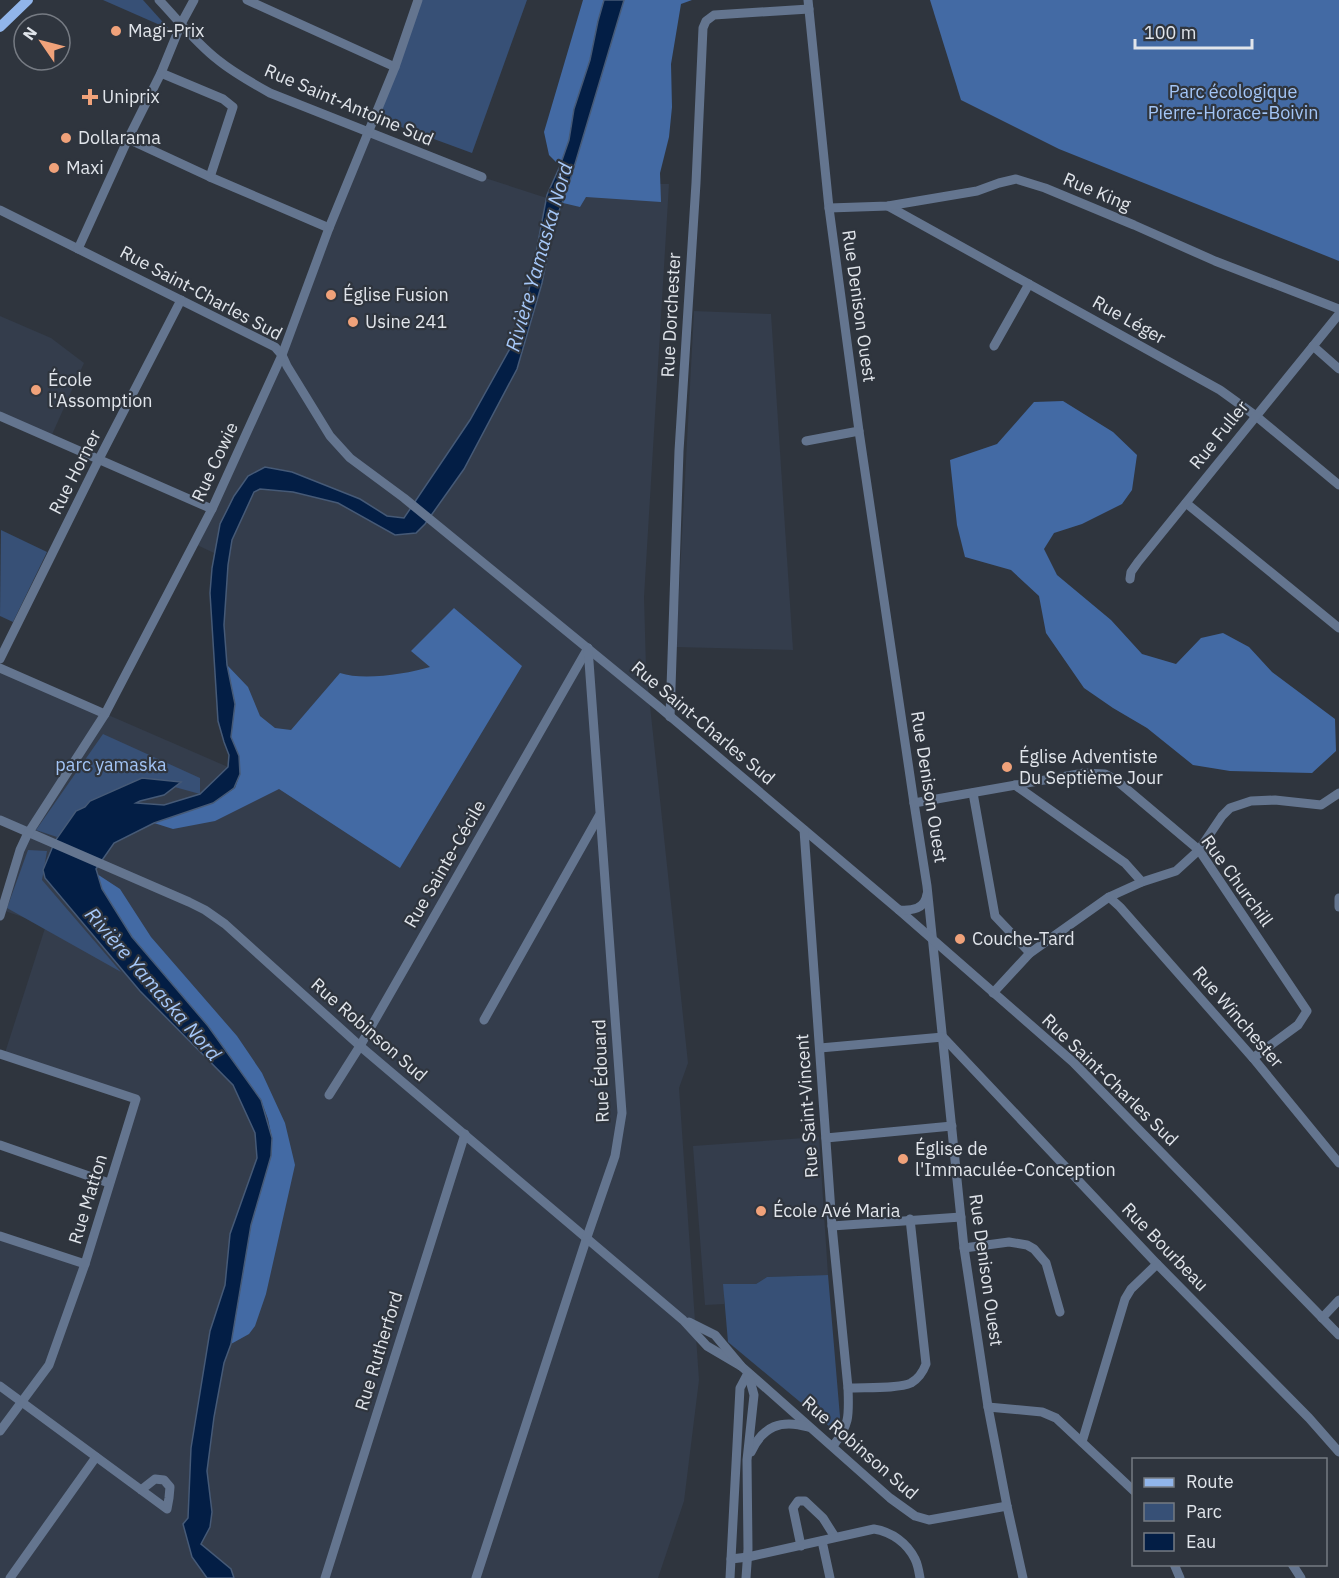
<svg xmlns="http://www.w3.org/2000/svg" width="1339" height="1578" viewBox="0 0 1339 1578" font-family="'IBM Plex Sans',sans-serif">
<rect width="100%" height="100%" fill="#2f353e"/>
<g fill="#343d4c">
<polygon points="368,132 482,177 562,203 569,184 669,184 644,597 646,668 688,1063 679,1088 699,1380 684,1501 658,1578 0,1578 0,1236 85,1264 136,1100 4,1056 46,925 2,910 28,832 0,820 0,668 228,767 229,755 224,742 218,721 210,593 214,553 195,544 260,402"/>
<polygon points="694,311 771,314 793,650 676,647"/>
<polygon points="0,316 51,338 84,363 50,439 0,417"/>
<polygon points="819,1137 828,1275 767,1277 756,1284 724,1284 724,1304 705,1305 693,1146"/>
</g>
<g fill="#375076">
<polygon points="103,0 143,0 169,29"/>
<polygon points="418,0 527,0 472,153 374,117"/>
<polygon points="1,530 47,552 13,622 0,616"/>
<polygon points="103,734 200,778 200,794 142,778 90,801 57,837 36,830"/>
<polygon points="28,850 47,851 42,880 121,972 7,908"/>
<polygon points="828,1275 840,1417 839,1421 833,1427 829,1426 728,1342 723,1284 756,1284 767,1277"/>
</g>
<g fill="#436aa4">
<polygon points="583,0 604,0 598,21 590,60 574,109 569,140 560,166 549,155 544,132"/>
<polygon points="624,0 692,0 681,4 671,64 672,107 669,137 660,173 661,202 586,197 580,207 563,203"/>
<polygon points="930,0 1339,0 1339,261 1059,149 961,100"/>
<polygon points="1063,401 1113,432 1137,455 1132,490 1122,504 1082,524 1054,533 1044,549 1057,575 1111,620 1142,654 1176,664 1201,638 1223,633 1249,647 1272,672 1335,719 1336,751 1312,773 1230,771 1193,765 1147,728 1113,708 1084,688 1046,633 1039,596 1011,570 965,557 957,525 950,460 997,444 1034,402"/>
<path d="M454,608L522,666L400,868L279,789L215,821L173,829L154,823L213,803L235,788L240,774L239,757L231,737L235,704L227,665L248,687L260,716L275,728L291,730L340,673C363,681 406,674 430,667L411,651Z"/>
<polygon points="97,874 120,889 151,937 237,1036 262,1073 285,1123 295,1165 266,1294 255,1326 249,1334 231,1344 251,1225 271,1156 272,1138 268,1119 261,1100 208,1026 132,937 102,889"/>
</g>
<polygon fill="#031e45" stroke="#465a77" stroke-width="1.5" points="604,0 624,0 569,184 553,227 542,283 517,369 464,469 425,524 416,533 395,535 338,503 293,492 260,489 254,492 232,540 228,565 224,625 227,665 235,704 231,737 239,756 240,774 234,788 213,803 154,823 114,843 96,869 102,889 132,937 208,1026 261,1100 272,1138 271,1156 251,1225 231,1344 224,1363 214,1417 207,1471 212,1512 210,1527 201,1544 231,1569 234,1578 207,1578 192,1557 183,1524 188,1518 191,1448 210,1331 225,1285 230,1234 257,1158 255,1133 233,1085 140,991 45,878 43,870 55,841 76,811 85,807 90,801 142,778 181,782 164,795 140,801 136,803 164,805 200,794 228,767 229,755 224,742 218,721 210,593 212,568 220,524 234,496 248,476 265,467 292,472 360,499 387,516 404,518 470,420 512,345 528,295 547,195 560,166 569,140 574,109 590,60 598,21"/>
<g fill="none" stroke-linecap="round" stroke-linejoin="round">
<g stroke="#64758f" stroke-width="9">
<path d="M159,0C178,20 196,43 218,60C234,73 252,83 270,93L482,177"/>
<polyline points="247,0 395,67"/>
<polyline points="808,0 829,208 859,431 914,803 927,886 964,1248 988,1407 1007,1506 1023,1578"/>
<polyline points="161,73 223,99 233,107 210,177"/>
<polyline points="128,139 210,177 329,228"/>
<polyline points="888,206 1220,390 1256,416 1339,485"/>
<polyline points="829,208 888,206 977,191 999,183 1016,179 1045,188 1134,225 1215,261 1339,309"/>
<polyline points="0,210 275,347 282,355 287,366 330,436 350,458 404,498 658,706 899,910 1073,1062 1339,1335"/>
<polyline points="78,249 128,139 161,73 181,24 194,0"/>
<polyline points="994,346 1029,284"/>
<polyline points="1313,346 1339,369"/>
<polyline points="0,416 212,509"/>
<polyline points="806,441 859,431"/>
<polyline points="1186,503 1339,628"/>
<polyline points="1130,579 1131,572 1138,562 1339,314"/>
<polyline points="0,659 99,459 181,300"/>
<polyline points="0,668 105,714"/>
<polyline points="670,717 679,451 696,183 703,28 706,21 714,15 809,9"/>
<polyline points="1015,785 1125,863 1142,882"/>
<polyline points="973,793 995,916 1030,953"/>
<polyline points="914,803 1084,773 1105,774 1116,780 1199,850 1307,1011 1298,1025 1253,1058"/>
<polyline points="0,820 189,902 205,910 225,924 360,1046 683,1320 707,1346 741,1366"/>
<path d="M804,830L832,1226L848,1388C849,1416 850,1424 833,1446"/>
<polyline points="1109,897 1120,907 1253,1058 1339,1163"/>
<polyline points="1339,898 1339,907"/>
<path d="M899,910C912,911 925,909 927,894"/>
<polyline points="0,916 20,850 27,835 105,714 212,509 282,355 329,228 395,67 418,0"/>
<polyline points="993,993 1030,953 1109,897 1142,882 1176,871 1199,850 1222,816 1230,808 1251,801 1275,800 1321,805 1339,793"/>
<polyline points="484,1020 599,816"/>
<polyline points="820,1048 943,1037 1157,1264 1309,1418 1339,1452"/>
<polyline points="0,1054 136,1099 85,1264 49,1365 0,1431"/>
<polyline points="329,1095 360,1046 588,648"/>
<polyline points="826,1138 952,1126"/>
<polyline points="0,1145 109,1183"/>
<polyline points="832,1226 961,1217"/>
<polyline points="0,1236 85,1264"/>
<polyline points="964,1248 1009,1242 1027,1245 1034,1249 1046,1263 1060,1312"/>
<polyline points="1322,1318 1339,1300"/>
<polyline points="689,1322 715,1335 741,1366 890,1498 915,1516 929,1520 1007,1506"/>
<polyline points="0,1386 167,1509 169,1498 170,1487 164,1480 155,1479 141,1490"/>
<path d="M848,1388C864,1387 898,1389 911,1383C918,1379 923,1372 926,1364L910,1219"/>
<polyline points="988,1407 1042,1412 1056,1418 1134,1491"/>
<polyline points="1082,1442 1125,1299 1131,1289 1157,1264"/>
<path d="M751,1452C763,1426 781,1419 808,1427"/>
<polyline points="822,1541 830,1578"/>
<polyline points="801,1546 793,1508 798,1501 805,1501 823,1518 835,1537"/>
<path d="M731,1559L748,1557L874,1529C892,1532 907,1543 915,1559C918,1565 919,1572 920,1578"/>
<polyline points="1174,1564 1180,1578"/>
<polyline points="1292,1564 1301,1578"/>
<polyline points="10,1578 96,1457"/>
<polyline points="325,1578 465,1134"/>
<polyline points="476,1578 587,1237 615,1156 622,1113 588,648"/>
<polyline points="730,1578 740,1388 748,1373"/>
<polyline points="746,1578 748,1549 747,1460 754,1395 748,1373"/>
</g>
<polyline stroke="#91b5ea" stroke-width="10" points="0,27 28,0"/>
</g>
<g fill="#f0a27a" stroke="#2f353e" stroke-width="2">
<circle cx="116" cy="31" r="6"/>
<path d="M87 88h6v6h6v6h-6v6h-6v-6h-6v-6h6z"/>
<circle cx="66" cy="138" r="6"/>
<circle cx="54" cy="168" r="6"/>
<circle cx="331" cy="295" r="6"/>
<circle cx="353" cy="322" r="6"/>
<circle cx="36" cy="390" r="6"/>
<circle cx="1007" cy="767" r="6"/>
<circle cx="960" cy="939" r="6"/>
<circle cx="903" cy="1159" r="6"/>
<circle cx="761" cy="1211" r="6"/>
</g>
<g text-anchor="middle" stroke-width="4.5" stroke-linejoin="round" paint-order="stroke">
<g font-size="18" fill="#e1e5eb" stroke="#2f353e" text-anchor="start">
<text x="128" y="37">Magi-Prix</text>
<text x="102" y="103">Uniprix</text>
<text x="78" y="144">Dollarama</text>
<text x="66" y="174">Maxi</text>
<text x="343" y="301">Église Fusion</text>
<text x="365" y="328">Usine 241</text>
<text x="48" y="386">École<tspan x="48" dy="21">l'Assomption</tspan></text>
<text x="1019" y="763">Église Adventiste<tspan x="1019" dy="21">Du Septième Jour</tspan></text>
<text x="972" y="945">Couche-Tard</text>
<text x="915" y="1155">Église de<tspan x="915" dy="21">l'Immaculée-Conception</tspan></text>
<text x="773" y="1217">École Avé Maria</text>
</g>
<g font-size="18" fill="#a3c5f6" stroke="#2f353e">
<text x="1233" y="98">Parc écologique<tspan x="1233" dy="21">Pierre-Horace-Boivin</tspan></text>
<text x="111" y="771">parc yamaska</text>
</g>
<g font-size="18" fill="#e1e5eb" stroke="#2f353e">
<text transform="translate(349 105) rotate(23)" y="6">Rue Saint-Antoine Sud</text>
<text transform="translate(1097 192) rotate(23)" y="6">Rue King</text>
<text transform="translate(201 293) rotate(28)" y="6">Rue Saint-Charles Sud</text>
<text transform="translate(859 306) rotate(82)" y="6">Rue Denison Ouest</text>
<text transform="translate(671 315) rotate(-87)" y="6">Rue Dorchester</text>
<text transform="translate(1129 320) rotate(29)" y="6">Rue Léger</text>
<text transform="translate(1219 435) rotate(-51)" y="6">Rue Fuller</text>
<text transform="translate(215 462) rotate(-65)" y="6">Rue Cowie</text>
<text transform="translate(75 472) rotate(-63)" y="6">Rue Horner</text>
<text transform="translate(703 723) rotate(40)" y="6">Rue Saint-Charles Sud</text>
<text transform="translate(929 787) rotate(81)" y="6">Rue Denison Ouest</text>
<text transform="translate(445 864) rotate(-60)" y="6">Rue Sainte-Cécile</text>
<text transform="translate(1237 881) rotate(54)" y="6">Rue Churchill</text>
<text transform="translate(1238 1017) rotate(49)" y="6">Rue Winchester</text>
<text transform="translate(369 1030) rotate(41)" y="6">Rue Robinson Sud</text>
<text transform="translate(601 1071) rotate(-92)" y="6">Rue Édouard</text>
<text transform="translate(1110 1080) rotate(44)" y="6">Rue Saint-Charles Sud</text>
<text transform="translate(807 1106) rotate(-94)" y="6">Rue Saint-Vincent</text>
<text transform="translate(88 1199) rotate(-73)" y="6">Rue Matton</text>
<text transform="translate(1165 1247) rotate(46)" y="6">Rue Bourbeau</text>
<text transform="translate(986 1270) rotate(82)" y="6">Rue Denison Ouest</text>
<text transform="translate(379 1351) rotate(-73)" y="6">Rue Rutherford</text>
<text transform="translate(860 1448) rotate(41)" y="6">Rue Robinson Sud</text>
</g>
<g font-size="20" font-style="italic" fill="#a6c8f9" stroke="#2f353e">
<text transform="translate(539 257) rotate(-74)" y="7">Rivière Yamaska Nord</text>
<text transform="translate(153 984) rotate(49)" y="7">Rivière Yamaska Nord</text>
</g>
</g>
<rect x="1132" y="1458" width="195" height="108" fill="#2f353e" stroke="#767b83" stroke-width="1.5"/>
<rect x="1144" y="1478" width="30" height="9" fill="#91b5ea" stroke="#767b83" stroke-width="1.5"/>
<text x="1186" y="1488" font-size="18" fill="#e1e5eb">Route</text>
<rect x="1144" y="1503" width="30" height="18" fill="#375076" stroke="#767b83" stroke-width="1.5"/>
<text x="1186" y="1518" font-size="18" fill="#e1e5eb">Parc</text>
<rect x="1144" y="1533" width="30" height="18" fill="#031e45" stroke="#767b83" stroke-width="1.5"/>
<text x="1186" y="1548" font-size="18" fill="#e1e5eb">Eau</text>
<g transform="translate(42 42) rotate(305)"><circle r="28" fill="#2f353e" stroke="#767b83" stroke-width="1.5"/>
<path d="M0-4.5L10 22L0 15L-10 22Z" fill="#f0a27a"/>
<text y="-9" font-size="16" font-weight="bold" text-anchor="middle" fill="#e1e5eb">N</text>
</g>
<path d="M1135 39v9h117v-9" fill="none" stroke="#e1e5eb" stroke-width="3"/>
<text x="1144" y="39" font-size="18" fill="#e1e5eb" stroke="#2f353e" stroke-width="4.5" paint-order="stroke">100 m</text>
</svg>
